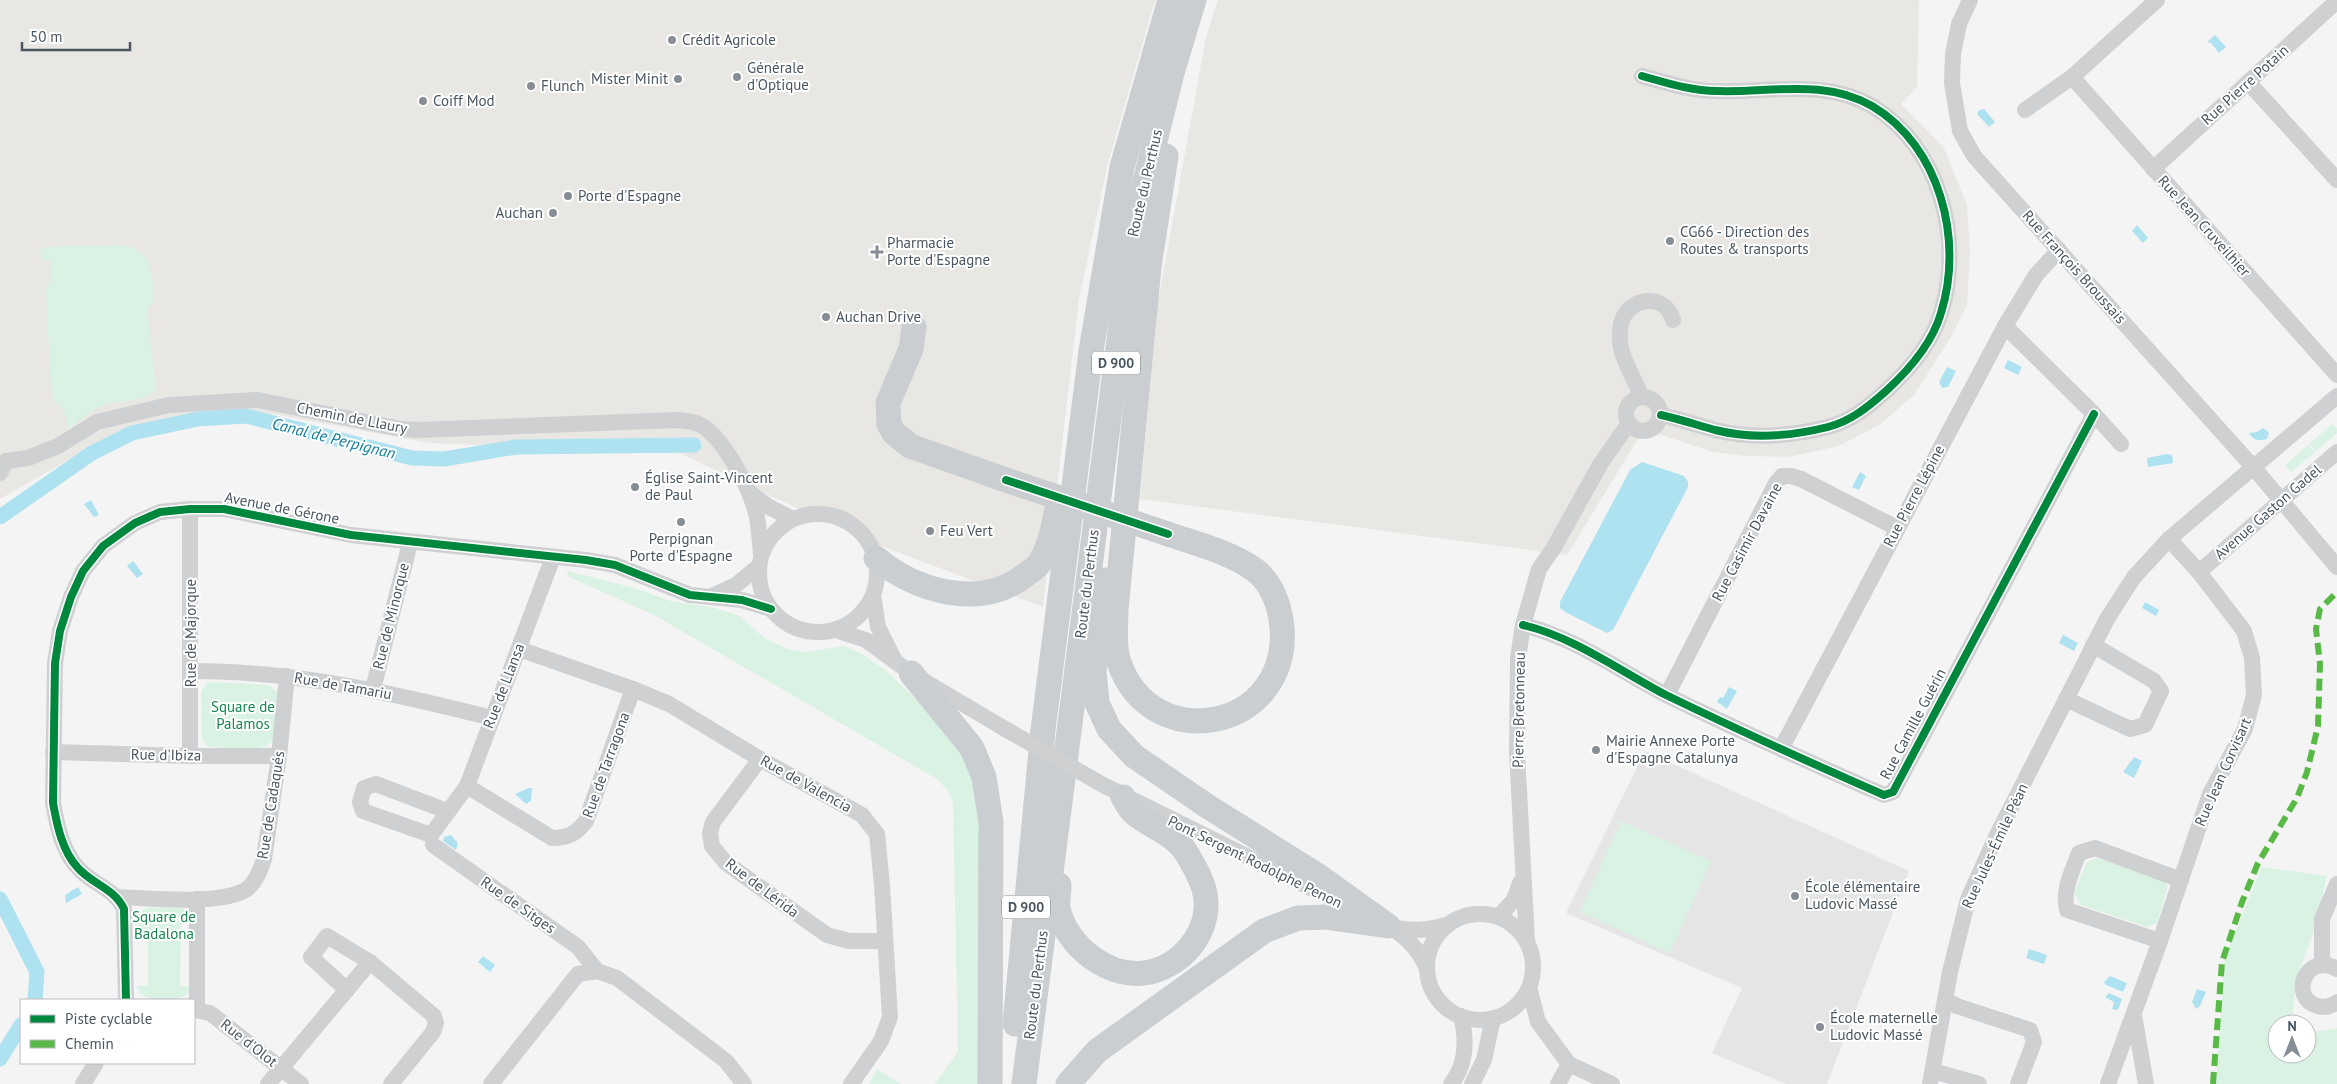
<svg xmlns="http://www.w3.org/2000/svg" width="2337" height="1084" viewBox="0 0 2337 1084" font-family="'PT Sans',sans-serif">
<rect width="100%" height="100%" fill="#f4f4f4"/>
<g fill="#e8e7e3">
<polygon points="0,0 1155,0 1108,163 1079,299 1043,607 868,541 679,453 429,443 225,405 121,430 0,499"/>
<polygon points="1218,0 1919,0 1917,87 1901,104 1944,148 1967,205 1970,252 1967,305 1952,335 1914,395 1879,425 1839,446 1788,457 1745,456 1713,452 1644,429 1567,555 1140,499 1158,302 1206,37"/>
</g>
<polygon fill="#e6e5e6" points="1645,751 1909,871 1827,1084 1786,1084 1712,1053 1742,988 1566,913"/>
<g fill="#d9f2e3">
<path d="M125,245C153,251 153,279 154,302L147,308L156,388C145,404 121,399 105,405C91,410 79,421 68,429L64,411L55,401L51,389L46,288L50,283L51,260L44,261L39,251L45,247Z"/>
<polygon points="2333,424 2337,429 2337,433 2316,451 2309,444"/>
<polygon points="2308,445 2315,452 2291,472 2285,465"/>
<polygon points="568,571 634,588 671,601 715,608 740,616 764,638 788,649 806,652 844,646 860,653 885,670 944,725 964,750 974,780 980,823 982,1084 935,1084 958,1052 953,803 948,791 937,779 654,615 567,576"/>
<path d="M211,682L268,685L277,692L274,739C262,756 227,747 209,747L202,740L201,692L206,684Z"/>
<polygon points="1621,821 1711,861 1670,953 1580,912"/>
<polygon points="2097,858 2164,881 2168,886 2157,923 2148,927 2081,905 2074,893 2087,862"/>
<polygon points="2262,867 2327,876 2315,928 2295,982 2292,1024 2277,1024 2277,1054 2307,1054 2307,1033 2337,1028 2337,1084 2216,1084 2225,956"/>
<path d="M181,907L190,913L192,921H181L180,986H192L190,991C183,1003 137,1004 137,986H148V934L137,933V917L144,909L148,908Z"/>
<polygon points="877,1069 901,1084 869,1084"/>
</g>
<g fill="#aee2f0">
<polygon points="2215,35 2226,47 2219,53 2211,43 2207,42"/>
<polygon points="1984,109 1995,122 1989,127 1977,114 1979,110"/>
<polygon points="2137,225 2148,238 2143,243 2132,231"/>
<polygon points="2008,360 2022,367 2018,375 2004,368"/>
<polygon points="1947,367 1956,371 1948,387 1942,388 1939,382"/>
<path d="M2263,428L2269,433L2267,439C2260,441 2253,441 2249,433L2257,432Z"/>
<polygon points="2167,454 2172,455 2173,463 2148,467 2147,458"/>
<polygon points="1642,462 1684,476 1688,482 1688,487 1613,630 1607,633 1565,612 1560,608 1560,602 1630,470"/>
<polygon points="1860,472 1866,476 1859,490 1852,487"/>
<polygon points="91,500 99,515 94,517 84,504"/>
<polygon points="133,561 143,574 137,578 127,566"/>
<polygon points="2145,602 2159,610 2156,616 2142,608"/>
<polygon points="2063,635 2078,643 2074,651 2059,643"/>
<polygon points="1729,687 1737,691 1727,709 1717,702 1720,697 1723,698"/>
<polygon points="2134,757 2142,761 2134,778 2123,772"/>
<polygon points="529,788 532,788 531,801 526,804 515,794"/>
<polygon points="451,835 458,843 456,850 443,841 444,837"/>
<polygon points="78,887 82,894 66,903 65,895"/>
<polygon points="2029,949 2047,955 2044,964 2026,958"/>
<polygon points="483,956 495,965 490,972 478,962"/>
<polygon points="2110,976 2127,983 2123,992 2106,985 2104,982"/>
<polygon points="2197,989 2206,992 2200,1006 2196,1009 2192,1002"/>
<polygon points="2109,993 2122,999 2118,1010 2112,1009 2114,1002 2105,997"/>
</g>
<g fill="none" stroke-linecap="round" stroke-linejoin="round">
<g stroke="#aee2f0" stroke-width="15">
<polyline points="0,517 92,453 132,433 198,419 246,416 412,458 444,459 516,447 694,445"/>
<polyline points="0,899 37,972 35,1000"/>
<polyline points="0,1059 21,1025"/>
</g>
<g stroke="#ced0d2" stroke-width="16">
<polyline points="1970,0 1959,24 1953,54 1952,83 1960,131 1974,156 2254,468 2337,567"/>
<path d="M1642,76C1667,83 1691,91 1717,91C1769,93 1824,78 1872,106C1940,146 1964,240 1941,313C1932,344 1909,370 1886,391C1868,407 1851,421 1828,427C1792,436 1751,439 1715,430C1697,425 1679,419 1661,415"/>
<polyline points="2072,77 2337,375"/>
<polyline points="2249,83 2337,180"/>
<polyline points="2025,110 2072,77 2157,0"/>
<polyline points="2153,169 2337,1"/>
<polyline points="2005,326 2094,414 2121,444"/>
<path d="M1641,396C1634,376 1618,355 1620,334C1620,329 1621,322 1623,318C1633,296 1666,294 1673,320"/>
<circle cx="1643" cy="414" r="17"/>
<path d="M0,473L6,461L28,458L58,446L97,422L169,405L258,400L401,429L417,430L677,420C683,421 690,421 696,423C723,433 751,491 757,517C759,530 760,543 761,555"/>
<polyline points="749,492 769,507 793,519"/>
<circle cx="818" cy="573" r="59"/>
<polyline points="2199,572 2337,452"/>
<polyline points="873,595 878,627 894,659"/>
<polyline points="712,596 736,585 759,566"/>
<path d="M1523,625C1574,637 1620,671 1666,695C1738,730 1811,763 1884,795L1893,792L2094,414"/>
<polyline points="835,630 866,640 911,673 1000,726"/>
<polyline points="519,649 633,689 669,704 760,759 862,815 877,834 882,885 890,1017 881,1041 851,1084"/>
<path d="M192,671C295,671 393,693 492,718"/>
<polyline points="373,689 410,543"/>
<polyline points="1667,695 1776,483 1782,476 1791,476 1801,479 1897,528"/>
<polyline points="2066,699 2130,729 2145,725 2161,691 2154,681 2093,645"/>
<polyline points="1781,749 2005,326 2036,275 2059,250"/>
<polyline points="53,752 190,756 279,756"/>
<polyline points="190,756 190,509"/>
<polyline points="760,759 713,822 710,833 712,846 726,863 827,935 849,941 884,941"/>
<path d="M467,786L552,838C568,838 576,834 586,821L633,689"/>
<polyline points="1105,786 1343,904"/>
<polyline points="447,811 376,784 364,788 360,802 363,811 431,835 467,786 553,557"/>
<polyline points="433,845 578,947 597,971"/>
<path d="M118,897C150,898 221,906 247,889C256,882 261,869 264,859L279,756L287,676"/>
<polyline points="197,899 197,1009"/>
<circle cx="1480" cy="967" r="53"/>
<polyline points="1498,917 1514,900 1520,883"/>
<path d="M1381,922C1401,932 1418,947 1426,967"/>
<path d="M1393,927C1412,931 1427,931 1446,925"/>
<path d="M2160,941L2067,910C2062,891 2072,871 2079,853L2095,848L2181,880"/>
<polyline points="1527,942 1517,752 1518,658 1523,625 1539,569 1553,549 1601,463 1629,423"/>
<polyline points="2322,964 2322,919 2337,884"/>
<path d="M2337,969C2306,951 2288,998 2318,1006C2325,1008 2332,1006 2337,1002"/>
<polyline points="1529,987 1538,1022 1569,1064 1612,1084"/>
<polyline points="347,990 311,957 327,936 370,962 434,1016 436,1023 433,1032 391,1084"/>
<path d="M126,1000L124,909C114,888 92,884 78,868C62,851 57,825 53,803L55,663L60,631L71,597L83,571L103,546L135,523L160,512L190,509H224L351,535L586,560L615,565L690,595L742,600L771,609"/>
<polyline points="1945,1000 1957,1006 2030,1030 2034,1042 2018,1084"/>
<polyline points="194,1010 210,1013 301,1084"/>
<polyline points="2134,1015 2146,1084"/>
<polyline points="1933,1071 1979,1084"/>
<polyline points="83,1084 96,1063"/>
<polyline points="268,1084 370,962"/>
<polyline points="491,1084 578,974 597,971 617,978 726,1061 744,1084"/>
<path d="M1451,1084C1467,1064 1467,1040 1461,1016"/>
<polyline points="1472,1084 1484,1060 1493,1018"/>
<polyline points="1558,1084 1569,1064"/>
<polyline points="1930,1084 1950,972 1968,899 1996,837 2107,619 2134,577 2169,539 2337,396"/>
<polyline points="2108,1084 2160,941 2210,794 2245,729 2254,695 2252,658 2244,631 2199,572 2169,539"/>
</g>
<g stroke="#caced1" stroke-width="25">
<path d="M1166,156L1149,267L1116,610C1116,626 1113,646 1119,662C1151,757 1290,731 1282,627C1280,606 1272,583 1255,570C1230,552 1197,544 1168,534"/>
<polyline points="914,327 911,349 888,403 889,424 894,433 910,446 1006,480"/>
<path d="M876,558C915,591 980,610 1024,576C1029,572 1035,569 1039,564C1049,548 1053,531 1056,513"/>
<polyline points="1105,580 1094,672 1097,703 1109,729 1134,756 1207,806 1317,875 1388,926"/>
<polyline points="911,673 972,748 984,777 991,822 990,1084"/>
<path d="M1059,885C1059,892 1057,901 1058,908C1066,946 1110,981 1150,972C1186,964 1214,926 1204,889C1201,879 1196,869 1191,861C1178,833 1154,830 1134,813C1129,809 1126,802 1123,797"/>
<polyline points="1015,1024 1043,730 1091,351 1122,167 1170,0"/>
<polyline points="1024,1084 1133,230 1172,73 1194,0"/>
<polyline points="1068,1084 1097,1051 1264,931 1298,918 1326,917 1383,925"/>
</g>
<polyline stroke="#ced0d2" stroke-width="16" points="1000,726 1105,786"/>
<polyline stroke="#caced1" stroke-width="25" points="1006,480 1168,534"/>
<polyline stroke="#58b947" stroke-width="6" stroke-dasharray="12 6" stroke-linecap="butt" points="2213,1084 2222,962 2242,902 2258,863 2297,798 2307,772 2318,726 2320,664 2316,629 2320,609 2337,592"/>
<defs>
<g id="cycleway">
<path d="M1642,76C1667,83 1691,91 1717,91C1769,93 1824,78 1872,106C1940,146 1964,240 1941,313C1932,344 1909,370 1886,391C1868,407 1851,421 1828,427C1792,436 1751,439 1715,430C1697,425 1679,419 1661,415"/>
<polyline points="1006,480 1168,534"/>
<path d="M1523,625C1574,637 1620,671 1666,695C1738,730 1811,763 1884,795L1893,792L2094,414"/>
<path d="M126,1000L124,909C114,888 92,884 78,868C62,851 57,825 53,803L55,663L60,631L71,597L83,571L103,546L135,523L160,512L190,509H224L351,535L586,560L615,565L690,595L742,600L771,609"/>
</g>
</defs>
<use href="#cycleway" stroke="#fff" stroke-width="11"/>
<use href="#cycleway" stroke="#00873e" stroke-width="8"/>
</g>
<g fill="#868d94" stroke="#fff" stroke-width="2">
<circle cx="672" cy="40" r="5"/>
<circle cx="737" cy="77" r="5"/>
<circle cx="678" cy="79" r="5"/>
<circle cx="531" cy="86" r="5"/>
<circle cx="423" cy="101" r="5"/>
<circle cx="568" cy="196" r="5"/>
<circle cx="553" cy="213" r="5"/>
<circle cx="1670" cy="241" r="5"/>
<path d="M874.5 244.5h5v5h5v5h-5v5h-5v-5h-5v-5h5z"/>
<circle cx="826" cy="317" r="5"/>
<circle cx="635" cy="487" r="5"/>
<circle cx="681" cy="522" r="5"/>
<circle cx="930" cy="531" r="5"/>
<circle cx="1596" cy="750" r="5"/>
<circle cx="1795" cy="896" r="5"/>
<circle cx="1820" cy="1027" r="5"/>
</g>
<g text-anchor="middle" stroke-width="4" stroke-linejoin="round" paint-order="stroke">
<g fill="#fff" stroke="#808990" stroke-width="1">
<rect x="1092" y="351.5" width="48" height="23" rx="4"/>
<rect x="1002" y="895.5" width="48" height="23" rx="4"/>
</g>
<g font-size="14" font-weight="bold" fill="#4a5661">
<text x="1116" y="368">D 900</text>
<text x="1026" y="912">D 900</text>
</g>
<g font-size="15" fill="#4a5661" stroke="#fff" text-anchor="start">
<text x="682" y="45">Crédit Agricole</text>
<text x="747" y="73">Générale<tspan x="747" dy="17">d'Optique</tspan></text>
<text x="668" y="84" text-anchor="end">Mister Minit</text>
<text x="541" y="91">Flunch</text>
<text x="433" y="106">Coiff Mod</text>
<text x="578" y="201">Porte d'Espagne</text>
<text x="543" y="218" text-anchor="end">Auchan</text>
<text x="1680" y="237">CG66 - Direction des<tspan x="1680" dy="17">Routes &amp; transports</tspan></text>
<text x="887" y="248">Pharmacie<tspan x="887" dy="17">Porte d'Espagne</tspan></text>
<text x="836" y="322">Auchan Drive</text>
<text x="645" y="483">Église Saint-Vincent<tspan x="645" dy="17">de Paul</tspan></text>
<text x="940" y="536">Feu Vert</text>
<text x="681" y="544" text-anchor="middle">Perpignan<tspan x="681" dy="17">Porte d'Espagne</tspan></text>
<text x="1606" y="746">Mairie Annexe Porte<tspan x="1606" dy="17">d'Espagne Catalunya</tspan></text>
<text x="1805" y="892">École élémentaire<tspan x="1805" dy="17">Ludovic Massé</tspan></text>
<text x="1830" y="1023">École maternelle<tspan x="1830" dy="17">Ludovic Massé</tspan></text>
</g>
<g font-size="15" fill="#4a5661" stroke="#fff">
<text transform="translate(2245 85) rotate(-42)" y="5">Rue Pierre Potain</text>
<text transform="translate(1145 183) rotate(-77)" y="5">Route du Perthus</text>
<text transform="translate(2204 226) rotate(48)" y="5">Rue Jean Cruveilhier</text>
<text transform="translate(2074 267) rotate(48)" y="5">Rue François Broussais</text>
<text transform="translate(352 418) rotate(11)" y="5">Chemin de Llaury</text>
<text transform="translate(1914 496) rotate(-62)" y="5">Rue Pierre Lépine</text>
<text transform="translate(282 508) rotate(11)" y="5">Avenue de Gérone</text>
<text transform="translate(2268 512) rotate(-41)" y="5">Avenue Gaston Gadel</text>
<text transform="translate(1747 542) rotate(-62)" y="5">Rue Casimir Davaine</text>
<text transform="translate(1087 584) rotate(-83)" y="5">Route du Perthus</text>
<text transform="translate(391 616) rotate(-76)" y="5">Rue de Minorque</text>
<text transform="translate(191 633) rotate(-90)" y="5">Rue de Majorque</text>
<text transform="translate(343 686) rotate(10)" y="5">Rue de Tamariu</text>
<text transform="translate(504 686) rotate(-69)" y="5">Rue de Llansa</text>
<text transform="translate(1519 710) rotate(-89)" y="5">Pierre Bretonneau</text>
<text transform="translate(1913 724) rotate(-62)" y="5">Rue Camille Guérin</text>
<text transform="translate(166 755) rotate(1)" y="5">Rue d'Ibiza</text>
<text transform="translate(606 765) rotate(-70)" y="5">Rue de Tarragona</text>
<text transform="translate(2223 772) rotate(-66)" y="5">Rue Jean Corvisart</text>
<text transform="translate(806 784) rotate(29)" y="5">Rue de Valencia</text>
<text transform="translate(271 805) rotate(-81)" y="5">Rue de Cadaqués</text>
<text transform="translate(1995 846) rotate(-65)" y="5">Rue Jules-Émile Péan</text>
<text transform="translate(1255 862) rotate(26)" y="5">Pont Sergent Rodolphe Penon</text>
<text transform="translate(762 888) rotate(37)" y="5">Rue de Lérida</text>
<text transform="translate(518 905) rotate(35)" y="5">Rue de Sitges</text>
<text transform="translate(1036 985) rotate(-83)" y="5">Route du Perthus</text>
<text transform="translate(249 1043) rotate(38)" y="5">Rue d'Olot</text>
</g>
<g font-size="15" fill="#17864f" stroke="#fff">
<text x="243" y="712">Square de<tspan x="243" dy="17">Palamos</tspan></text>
<text x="164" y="922">Square de<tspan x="164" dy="17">Badalona</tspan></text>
</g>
<g font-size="16" font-style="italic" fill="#0c7c9b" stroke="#fff">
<text transform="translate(334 438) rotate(14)" y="6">Canal de Perpignan</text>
</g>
</g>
<rect x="20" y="999" width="175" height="65" fill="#ffffff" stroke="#b7bbc0"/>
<rect x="30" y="1015" width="25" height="8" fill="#00873e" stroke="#b7bbc0"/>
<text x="65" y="1024" font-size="15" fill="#4a5661">Piste cyclable</text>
<rect x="30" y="1040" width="25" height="8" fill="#58b947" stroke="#b7bbc0"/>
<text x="65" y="1049" font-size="15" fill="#4a5661">Chemin</text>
<g transform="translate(2292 1039)"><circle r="24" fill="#ffffff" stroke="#b7bbc0"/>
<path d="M0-4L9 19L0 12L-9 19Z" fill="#868d94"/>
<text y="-8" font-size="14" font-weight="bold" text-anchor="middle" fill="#4a5661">N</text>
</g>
<path d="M22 42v8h108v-8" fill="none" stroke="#4a5661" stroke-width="2.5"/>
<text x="30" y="42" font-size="15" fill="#4a5661" stroke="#ffffff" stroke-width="4" paint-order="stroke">50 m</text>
</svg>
